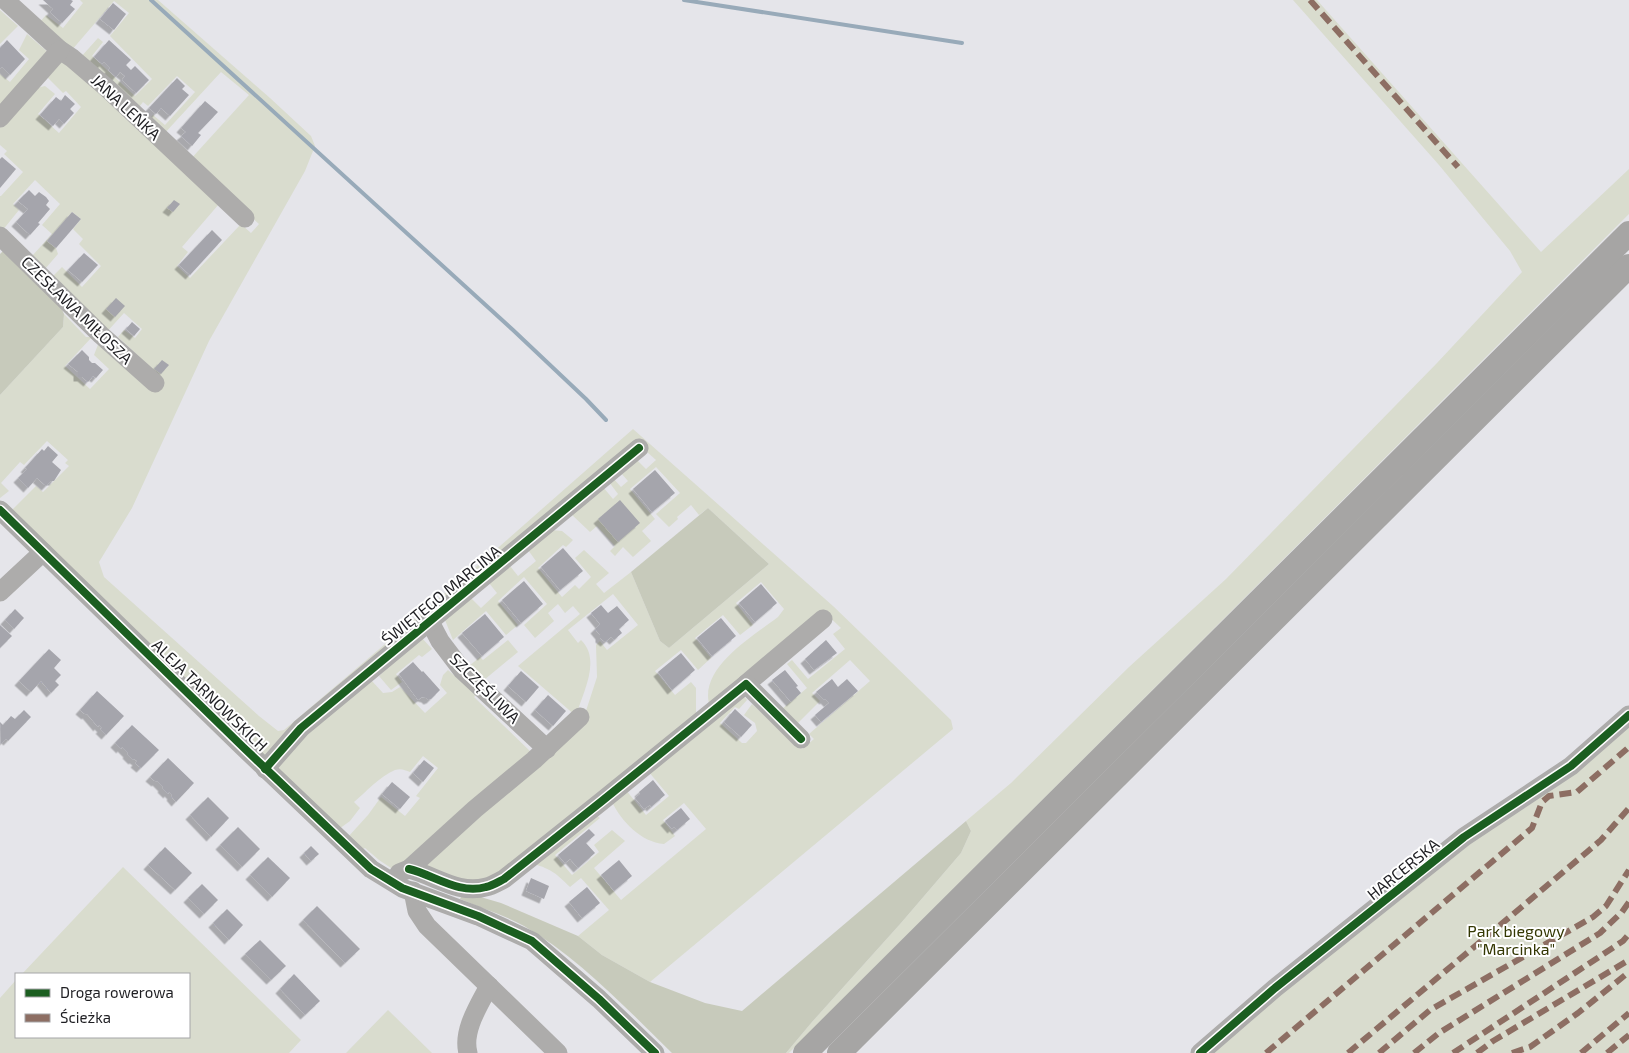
<svg xmlns="http://www.w3.org/2000/svg" width="1629" height="1053" viewBox="0 0 1629 1053" font-family="'Exo 2',sans-serif">
<defs>
<filter id="shadow"><feDropShadow dx="-4.5" dy="4.5" stdDeviation="0" flood-color="#0004"/></filter>
</defs>
<rect width="100%" height="100%" fill="#e5e5ea"/>
<g fill="#d9dcce">
<path d="M80,0H158L270,98L311,136L315,146L305,171L209,341L132,508L99,562L104,577L259,716L278,731L284,730L484,560L633,429L833,606L951,720L953,729L650,982L602,955L578,936L609,910L581,878L570,887C557,874 551,869 534,864L595,814L600,818L555,855L572,875L599,852L594,845L612,830L625,841L594,868L621,900L706,829L684,803L663,820L675,836L664,844C641,842 622,822 612,802L626,790L646,815L669,796L648,771L742,694L747,700L739,709L735,707L720,723L742,743H746L757,731L755,723L744,715L752,704L802,749L814,739L809,734L870,681L850,660L812,693L820,701L798,723L782,709L807,688L787,664L792,660L808,679L845,649L833,634L841,628L824,612L710,707C697,669 752,637 778,617L784,609L761,582L736,603L753,625L740,635L723,615L695,638L711,658L698,670L681,650L655,671L675,695L691,682L696,688V716L507,872L473,885L424,867L583,720L597,677L596,645L600,641L607,650L638,625L613,594L568,630L578,643L581,640C602,660 582,694 576,716L518,666L580,614L573,606L565,613L558,604L548,613L554,621L535,638L524,625L547,604L524,577L498,601L518,625L506,635L486,611L453,640L445,620L471,598L481,608L497,593L489,583L510,566L518,576L536,561L528,550L551,530L562,531L573,540L566,547L563,545L538,568L562,597L575,585L579,589L591,577L575,558L584,550L609,573L596,584L604,593L631,572L660,641L669,648L769,564L708,508L699,515L691,505L677,517L678,519L669,527L656,514L680,493L656,467L630,489L655,519L642,531L651,541L633,557L623,547L615,556L610,551L615,546L597,526L590,532L571,514L603,487L613,499L618,494L609,482L613,478L621,487L628,481L620,472L636,459L646,469L656,460L638,444L265,756L242,734L236,723L223,711L214,708L12,510L36,486L43,492L69,466L65,463L68,460L47,441L24,465L20,462L1,483L9,491L0,498V395L63,327L64,314L86,337H92L65,366L90,389L109,369L94,355L99,342L160,376L118,337L124,330L135,338L142,329L124,313L105,334L53,276L62,267L82,287L101,266L79,244L83,239L73,229L81,219L72,212L47,241L56,248L58,254L45,269L32,256L52,234L42,225L60,204L35,180L13,204L19,210L2,231L0,230V196H1L23,172L4,154L7,151L0,145V122L29,90L45,86L55,94L38,114L59,133L81,107L66,91L63,93L46,76L63,58L219,204L182,247L188,252L177,266L190,278L241,224L251,233L259,224L189,161L249,95L221,72L163,135L147,121L153,115L165,125L195,92L177,76L148,106L143,102L136,111L80,58L98,38L103,42L92,56L135,96L152,79L110,36L129,13L114,1L71,51L39,23L46,15L63,28L83,3Z"/>
<polygon points="1293,0 1317,0 1541,252 1629,169 1629,214 789,1053 786,1053 812,1022 901,923 961,853 971,831 966,821 1011,783 1129,667 1226,579 1437,363 1522,272 1510,251 1439,165"/>
<polygon points="0,10 18,26 0,44"/>
<polygon points="27,34 50,54 0,113 0,74 10,82 29,59 19,50"/>
<polygon points="420,636 432,649 422,657 419,655 396,674 402,682 391,690 379,676"/>
<polygon points="508,640 518,652 484,680 469,666 480,657 483,660"/>
<path d="M448,670L466,686L478,693L474,697L534,755L394,870L379,860L365,848L361,850L348,837L368,815L381,797L405,816L420,798L416,796L438,768L423,756L410,772C405,770 401,768 395,770C380,776 366,792 354,802L360,808L350,821L339,829L278,768L294,741L372,681L383,693L392,692L400,687L425,713L447,693L440,685L443,675Z"/>
<polygon points="1629,715 1629,1053 1200,1053"/>
<polygon points="123,867 301,1040 289,1053 0,1053 0,998 16,980 16,1037 189,1037 189,974 22,974"/>
<polygon points="388,1010 432,1053 346,1053"/>
</g>
<g fill="#c7cabb">
<polygon points="6,248 60,305 64,314 63,327 0,395 0,254"/>
<polygon points="708,508 769,564 669,648 660,641 631,572"/>
<path d="M966,821L971,831L961,853L901,923L812,1022L786,1053H672C627,1009 578,957 524,926C504,915 481,908 460,899L462,895L467,893L501,903L578,936L602,955L650,982L705,1003L742,1011Z"/>
</g>
<g fill="none" stroke-linecap="round" stroke-linejoin="round">
<g stroke="#98aab9" stroke-width="4">
<polyline points="151,0 513,330 586,399 606,420"/>
<polyline points="684,0 962,43"/>
</g>
</g>
<g fill="#a5a5ac" filter="url(#shadow)">
<polygon points="43,0 71,0 73,1 70,5 75,9 62,23 50,12 53,9"/>
<polygon points="113,3 126,14 114,30 100,19"/>
<polygon points="7,40 25,59 10,75 2,67 0,69 0,48"/>
<polygon points="109,40 131,60 126,65 131,70 135,66 149,80 136,93 122,80 125,76 120,72 116,77 108,70 110,68 104,62 102,64 94,57"/>
<polygon points="177,78 185,86 182,89 189,95 170,116 161,108 156,114 149,108"/>
<polygon points="65,95 75,104 70,109 74,113 64,124 59,119 53,126 40,115 56,97 61,101"/>
<polygon points="205,101 218,112 198,133 201,135 192,146 181,136 186,132 181,128"/>
<polygon points="2,157 16,169 0,188 0,159"/>
<polygon points="29,190 35,196 39,192 46,197 49,201 46,205 50,209 38,223 40,224 30,235 16,222 28,209 18,201"/>
<polygon points="174,200 180,204 173,212 167,208"/>
<polygon points="72,212 81,219 56,248 47,241"/>
<polygon points="212,230 222,240 190,275 179,265"/>
<polygon points="84,253 98,265 82,282 68,270"/>
<polygon points="116,298 125,306 115,317 106,309"/>
<polygon points="132,322 140,329 134,336 126,329"/>
<polygon points="82,350 89,357 89,360 92,363 95,363 103,370 96,378 93,376 88,382 82,377 78,377 78,372 68,364"/>
<polygon points="162,360 169,365 161,374 154,369"/>
<polygon points="48,446 58,455 52,462 61,470 54,481 51,481 46,486 37,478 28,488 18,478 27,469 25,468 42,449 44,451"/>
<polygon points="655,470 675,493 652,512 633,489"/>
<polygon points="620,500 640,523 618,542 598,519"/>
<polygon points="563,548 583,571 560,590 541,567"/>
<polygon points="524,581 543,604 521,623 502,600"/>
<polygon points="761,584 777,603 755,622 739,603"/>
<polygon points="601,605 608,613 617,606 629,620 619,629 622,633 614,640 611,637 605,642 600,638 600,635 595,629 600,624 591,613"/>
<polygon points="15,609 24,618 14,629 5,620"/>
<polygon points="485,614 504,637 482,656 462,633"/>
<polygon points="721,618 736,636 712,656 697,638"/>
<polygon points="0,625 12,636 0,648"/>
<polygon points="826,640 837,653 814,670 805,659"/>
<polygon points="49,649 61,660 54,668 61,675 55,681 59,685 51,693 41,681 31,692 19,681"/>
<polygon points="681,653 695,670 672,690 658,672"/>
<polygon points="413,662 422,672 423,671 440,690 431,699 428,700 426,698 422,697 418,700 399,674"/>
<polygon points="785,670 798,686 796,687 801,693 791,702 772,680"/>
<polygon points="521,671 539,687 526,702 508,686"/>
<polygon points="832,679 838,687 847,679 858,691 821,722 815,715 829,703 825,699 824,700 816,692"/>
<polygon points="97,691 124,716 106,735 100,729 102,728 99,725 98,727 87,714 86,715 80,710"/>
<polygon points="548,695 566,711 553,726 535,710"/>
<polygon points="735,709 752,725 741,737 724,722"/>
<polygon points="24,710 31,717 8,741 6,739 1,744 0,722 3,725 11,716 15,719"/>
<polygon points="132,725 159,750 141,768 135,763 137,761 134,759 133,760 127,754 128,753 122,747 121,749 115,743"/>
<polygon points="168,758 194,783 176,802 171,796 172,795 169,792 168,794 162,788 163,787 157,781 156,782 150,777"/>
<polygon points="424,760 434,768 423,782 413,773"/>
<polygon points="653,780 665,795 651,807 650,805 644,809 635,798 640,794 639,792"/>
<polygon points="392,782 410,797 400,809 382,794"/>
<polygon points="208,797 229,818 211,837 190,815"/>
<polygon points="681,808 690,819 677,830 674,827 672,829 665,821"/>
<polygon points="238,827 260,849 242,867 220,845"/>
<polygon points="589,829 595,835 586,843 595,853 578,868 570,859 565,863 558,855"/>
<polygon points="311,846 319,854 311,861 304,853"/>
<polygon points="165,847 192,873 175,890 148,865"/>
<polygon points="268,857 290,878 272,897 250,875"/>
<polygon points="619,860 632,876 614,891 601,875"/>
<polygon points="531,878 549,886 544,899 526,891"/>
<polygon points="202,884 218,900 204,914 188,898"/>
<polygon points="587,887 600,903 582,918 569,902"/>
<polygon points="317,906 360,949 345,963 303,920"/>
<polygon points="227,909 243,925 229,940 213,923"/>
<polygon points="260,940 286,966 271,980 245,954"/>
<polygon points="294,974 320,1001 305,1015 280,989"/>
</g>
<g fill="none" stroke-linecap="round" stroke-linejoin="round">
<g stroke="#adacab" stroke-width="19">
<polyline points="5,0 60,50 72,58 107,88 245,218"/>
<polyline points="0,118 60,50"/>
<polyline points="0,236 101,335 155,383"/>
<polyline points="0,510 243,747 371,869 402,888 478,916 532,941 599,999 655,1053"/>
<polyline points="0,592 43,552"/>
<polyline points="430,622 440,641 462,670 547,749"/>
<polyline points="746,684 823,619"/>
<polyline points="265,769 301,728 639,448"/>
<path d="M409,869C434,875 459,895 486,887C492,886 498,882 504,879L602,801L746,684L801,739"/>
<polyline points="399,873 409,869 475,809 534,760 580,717"/>
<polyline points="413,891 417,911 427,926 558,1053"/>
<path d="M468,1053C462,1031 479,1005 489,986"/>
<polyline points="1200,1053 1275,988 1464,837 1571,766 1629,715"/>
</g>
<g stroke="#a6a5a4" stroke-width="24">
<polyline points="805,1053 1629,233"/>
<polyline points="839,1053 1629,266"/>
</g>
<g stroke="#8d6e63" stroke-width="6" stroke-dasharray="12 6" stroke-linecap="butt">
<polyline points="1310,0 1458,167"/>
<polyline points="1266,1053 1532,828 1542,802 1549,796 1577,792 1629,747"/>
<polyline points="1348,1053 1587,852 1601,840 1629,808"/>
<polyline points="1379,1053 1430,1010 1593,917 1606,906 1629,870"/>
<polyline points="1414,1053 1439,1033 1600,933 1622,912 1629,902"/>
<polyline points="1453,1053 1602,955 1623,941 1629,934"/>
<polyline points="1477,1053 1493,1041 1629,960"/>
<polyline points="1512,1053 1530,1047 1578,1013 1629,972"/>
<polyline points="1581,1053 1629,1013"/>
<polyline points="1607,1053 1629,1035"/>
</g>
<defs>
<g id="cycleway">
<polyline points="0,510 243,747 371,869 402,888 478,916 532,941 599,999 655,1053"/>
<polyline points="265,769 301,728 639,448"/>
<path d="M409,869C434,875 459,895 486,887C492,886 498,882 504,879L602,801L746,684L801,739"/>
<polyline points="1200,1053 1275,988 1464,837 1571,766 1629,715"/>
</g>
</defs>
<use href="#cycleway" stroke="#fff" stroke-width="11"/>
<use href="#cycleway" stroke="#1b5e20" stroke-width="8"/>
</g>
<g text-anchor="middle" stroke-width="4" stroke-linejoin="round" paint-order="stroke">
<g font-size="16" fill="#1e1e22" stroke="#fff">
<text transform="translate(126 107) rotate(43)" y="6">JANA LEŃKA</text>
<text transform="translate(77 310) rotate(44)" y="6">CZESŁAWA MIŁOSZA</text>
<text transform="translate(441 595) rotate(-39)" y="6">ŚWIĘTEGO MARCINA</text>
<text transform="translate(485 688) rotate(45)" y="6">SZCZĘŚLIWA</text>
<text transform="translate(210 695) rotate(44)" y="6">ALEJA TARNOWSKICH</text>
<text transform="translate(1403 869) rotate(-39)" y="6">HARCERSKA</text>
</g>
<g font-size="16" fill="#333702" stroke="#fff">
<text x="1516" y="937">Park biegowy<tspan x="1516" dy="18">"Marcinka"</tspan></text>
</g>
</g>
<rect x="15" y="973" width="175" height="65" fill="#ffffff" stroke="#a5a5a7"/>
<rect x="25" y="989" width="25" height="8" fill="#1b5e20" stroke="#a5a5a7"/>
<text x="60" y="998" font-size="15" fill="#1e1e22">Droga rowerowa</text>
<rect x="25" y="1014" width="25" height="8" fill="#8d6e63" stroke="#a5a5a7"/>
<text x="60" y="1023" font-size="15" fill="#1e1e22">Ścieżka</text>
</svg>
